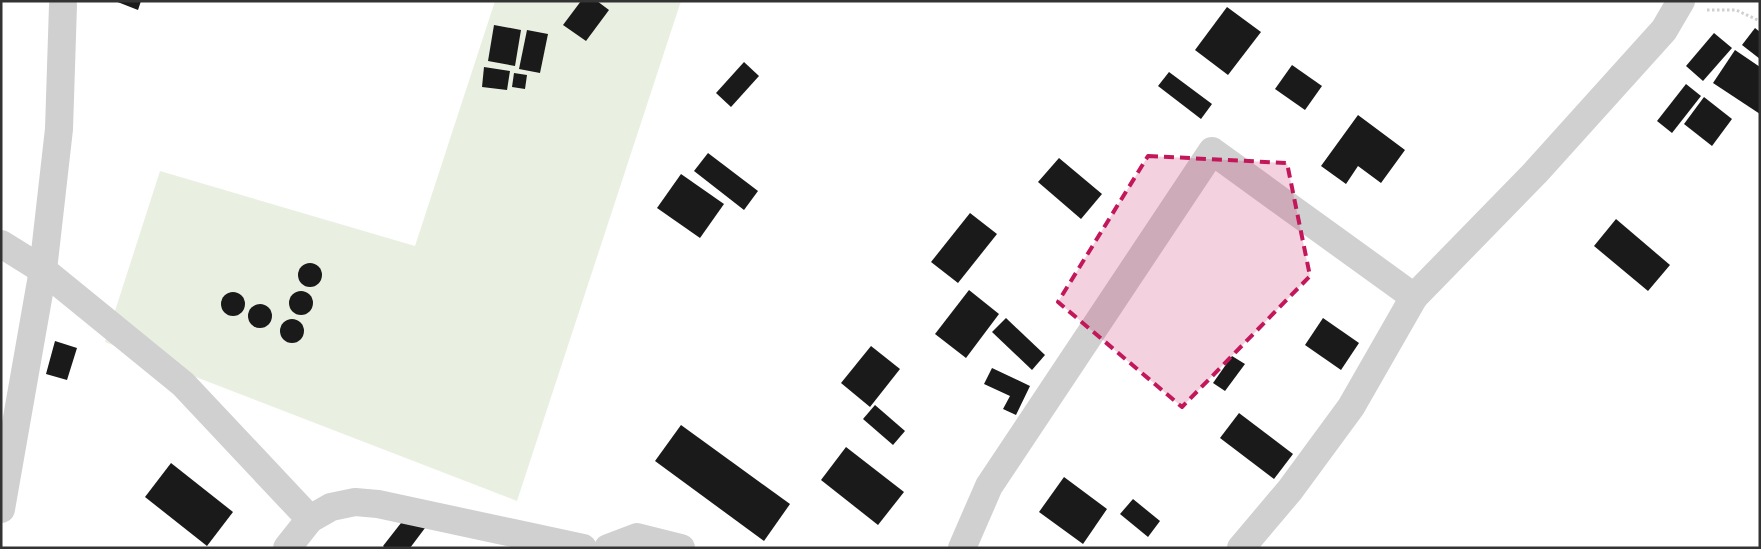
<svg xmlns="http://www.w3.org/2000/svg" width="1761" height="549" viewBox="0 0 1761 549" font-family="Inter,sans-serif">
<rect width="100%" height="100%" fill="#fff"/>
<polygon fill="#eaf0e1" points="495,1 681,1 517,501 105,342 160,171 415,246"/>
<g fill="#1a1a1a">
<polygon points="115,1 141,1 138,10"/>
<polygon points="581,1 597,1 609,10 586,41 563,25"/>
<polygon points="1227,7 1261,32 1228,75 1195,50"/>
<polygon points="494,25 521,30 515,66 488,61"/>
<polygon points="1755,28 1760,32 1760,59 1742,45"/>
<polygon points="527,30 548,34 540,73 519,69"/>
<polygon points="1714,33 1732,48 1703,81 1686,66"/>
<polygon points="1735,50 1760,67 1760,114 1713,83"/>
<polygon points="744,62 759,76 731,107 716,93"/>
<polygon points="1292,65 1322,86 1305,110 1275,89"/>
<polygon points="484,67 510,71 507,90 482,87"/>
<polygon points="1169,72 1212,104 1201,119 1158,86"/>
<polygon points="514,73 527,75 525,89 512,87"/>
<polygon points="1686,84 1701,96 1672,133 1657,121"/>
<polygon points="1704,97 1732,119 1712,146 1684,124"/>
<polygon points="1358,115 1405,150 1381,183 1358,166 1346,184 1321,166"/>
<polygon points="708,153 758,191 744,210 694,171"/>
<polygon points="1059,158 1102,194 1081,219 1038,182"/>
<polygon points="681,174 724,204 700,238 657,208"/>
<polygon points="970,213 997,234 958,283 931,262"/>
<polygon points="1616,219 1670,265 1648,291 1594,246"/>
<circle cx="310" cy="275" r="12"/>
<polygon points="969,290 999,314 966,358 935,334"/>
<circle cx="301" cy="303" r="12"/>
<circle cx="233" cy="304" r="12"/>
<circle cx="260" cy="316" r="12"/>
<polygon points="1006,318 1045,355 1032,370 992,332"/>
<polygon points="1323,318 1359,343 1341,370 1305,345"/>
<circle cx="292" cy="331" r="12"/>
<polygon points="55,341 77,348 67,380 46,374"/>
<polygon points="871,346 900,369 870,407 841,383"/>
<polygon points="1232,356 1245,364 1225,391 1213,383"/>
<polygon points="992,368 1030,386 1016,415 1003,409 1010,396 984,384"/>
<polygon points="875,405 905,431 893,445 863,419"/>
<polygon points="1239,413 1293,454 1274,479 1220,438"/>
<polygon points="681,425 790,504 764,541 655,461"/>
<polygon points="846,447 904,492 878,525 821,480"/>
<polygon points="171,463 233,512 207,546 145,497"/>
<polygon points="1064,477 1107,509 1083,544 1039,512"/>
<polygon points="1133,499 1160,521 1148,537 1120,514"/>
<polygon points="408,514 425,528 410,548 385,548 383,546"/>
</g>
<g fill="none" stroke-linecap="round" stroke-linejoin="round">
<polyline stroke="#d0d0d0" stroke-width="3" stroke-dasharray="2.5 2.5" stroke-linecap="butt" points="1707,10 1736,10 1760,21"/>
<g stroke="#d0d0d0" stroke-width="28">
<polyline points="1,244 43,270 183,384 310,519"/>
<polyline points="1,509 43,270 59,129 63,5"/>
<polyline points="287,548 310,519 331,507 355,502 378,504 583,548"/>
<polyline points="608,548 637,537 681,548"/>
<polyline points="962,548 989,486 1212,151 1414,297 1535,173 1664,30 1681,1"/>
<polyline points="1241,548 1290,490 1351,407 1414,297"/>
</g>
</g>
<path fill="#c2185b" fill-opacity="0.2" stroke="#c2185b" stroke-width="4" stroke-dasharray="10 6" stroke-linejoin="round" d="M1148,156L1287,163L1310,276L1182,407L1058,302Z"/>
<rect width="1761" height="549" fill="none" stroke="#333333" stroke-width="5"/>
</svg>
